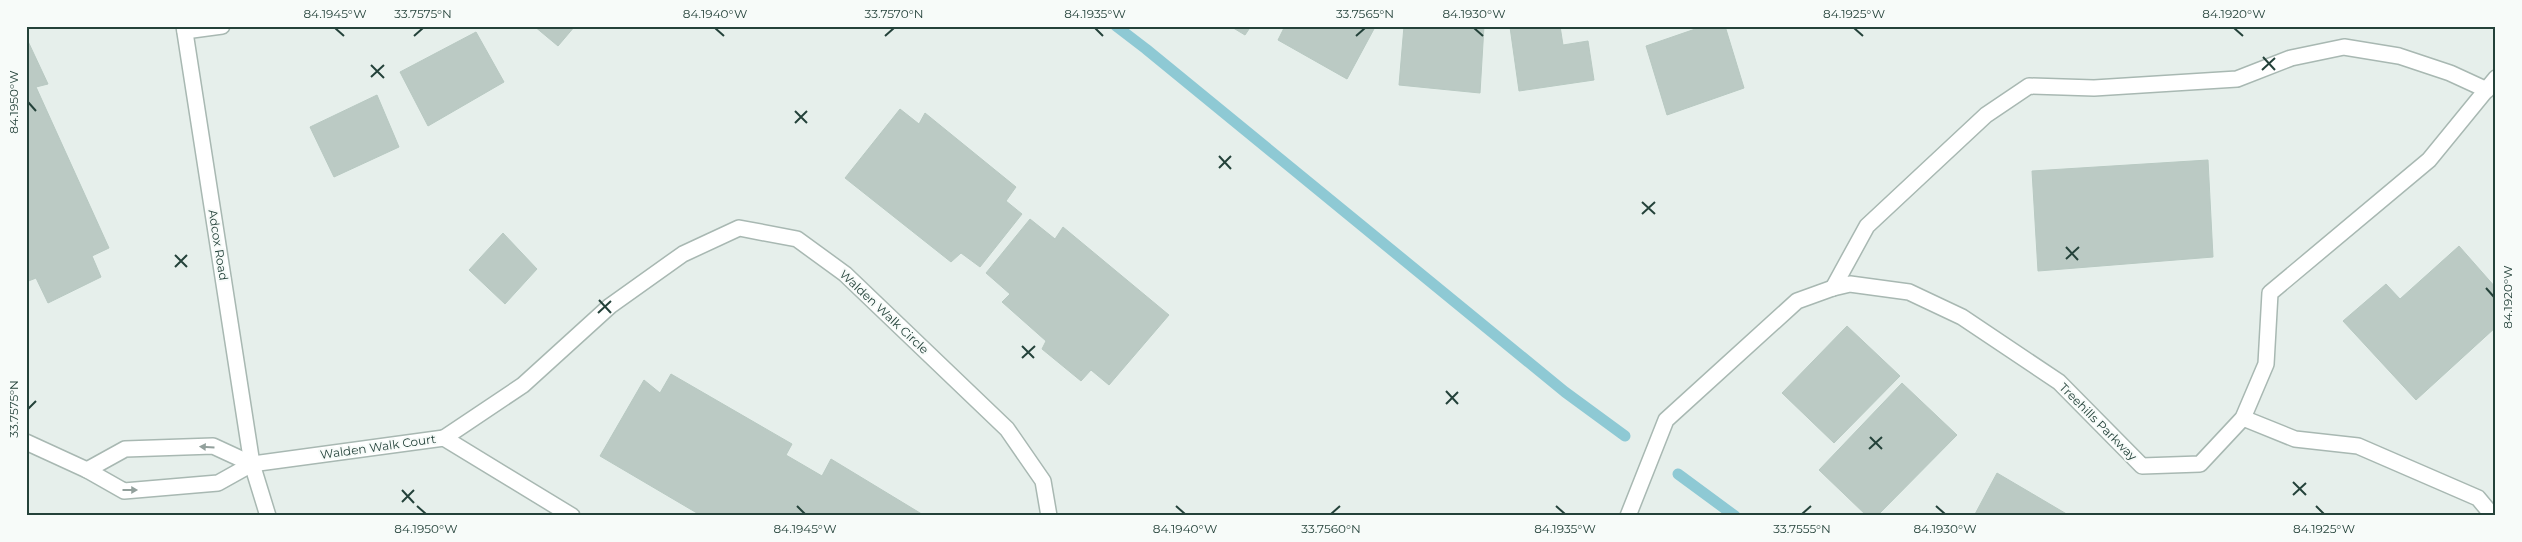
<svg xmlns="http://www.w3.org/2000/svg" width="2522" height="542" viewBox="0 0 2522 542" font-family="Montserrat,sans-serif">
<rect width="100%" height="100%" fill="#e6efeb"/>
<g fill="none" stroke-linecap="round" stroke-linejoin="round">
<g stroke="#8ec9d4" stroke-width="11">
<polyline points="1116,26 1146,49 1565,392 1625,436"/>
<polyline points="1678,474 1735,516"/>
</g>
</g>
<g fill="#bbcac4" stroke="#b8c9c2">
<polygon points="534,26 575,26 558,46"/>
<polygon points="1230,26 1251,26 1245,35"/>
<polygon points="1285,26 1374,26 1375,27 1347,79 1278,40"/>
<polygon points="1404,26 1484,26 1480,93 1399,85"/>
<polygon points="1560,26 1563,45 1588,41 1594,80 1519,91 1510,27"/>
<polygon points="1704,26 1725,26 1744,88 1667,115 1646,46"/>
<polygon points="476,32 504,82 428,126 400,72"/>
<polygon points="26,37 48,84 36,87 109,248 92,256 101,277 48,303 36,278 26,282"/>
<polygon points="377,95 399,147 334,177 310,127"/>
<polygon points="900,109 919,124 925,113 1016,187 1006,201 1022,214 980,267 961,253 951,262 845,178"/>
<polygon points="2208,160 2213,257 2038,271 2032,171"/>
<polygon points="1030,219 1055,239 1063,227 1169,315 1109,385 1091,370 1081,381 1042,349 1046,341 1002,302 1010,294 986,273"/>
<polygon points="503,233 537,269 505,304 469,270"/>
<polygon points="2459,246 2496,288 2496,327 2416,400 2343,321 2386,284 2400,299"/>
<polygon points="1847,326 1900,376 1834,443 1782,393"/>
<polygon points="671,374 792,444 786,455 822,476 831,459 925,516 702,516 600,456 644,380 660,393"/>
<polygon points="1902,383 1957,435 1877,516 1867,516 1819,470"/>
<polygon points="1997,473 2070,516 1974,516"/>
</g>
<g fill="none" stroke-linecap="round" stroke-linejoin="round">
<defs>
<g id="minor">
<polyline points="184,26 252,464 268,516"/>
<polyline points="185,31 222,26"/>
<polyline points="1833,288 1867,226 1986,115 2029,86 2094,88 2237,79 2291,58 2344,47 2399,56 2450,73 2487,90"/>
<polyline points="2243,418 2295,439 2358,446 2478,498 2493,516"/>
<polyline points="444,438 523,385 610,306 683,254 739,228 797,239 845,274 1007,429 1043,481 1049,516"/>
<polyline points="26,442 87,470 124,491 218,483 252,464 444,438 572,516"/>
<polyline points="87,470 125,449 213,446 252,464"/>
<polyline points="1628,516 1666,420 1797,301 1833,288 1850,284 1909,292 1962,317 2059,382 2142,466 2200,464 2243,418 2266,364 2270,293 2429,160 2496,78"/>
</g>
</defs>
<use href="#minor" stroke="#a8b8b2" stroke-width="18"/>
<use href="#minor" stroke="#fff" stroke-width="15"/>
</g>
<defs><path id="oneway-solid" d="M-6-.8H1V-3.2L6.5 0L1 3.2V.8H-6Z" transform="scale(1.25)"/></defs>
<g fill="#92a09c">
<use href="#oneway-solid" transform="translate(207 447) rotate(-177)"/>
<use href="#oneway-solid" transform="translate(130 490)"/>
</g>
<path fill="none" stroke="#24423a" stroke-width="2" d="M335,28L344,36M715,28L724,36M1095,28L1103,36M1474,28L1483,36M1854,28L1863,36M2234,28L2243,36M414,36L423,28M885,36L894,28M1356,36L1365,28M2263,57L2275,70M371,65L384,78M2262,70L2275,58M371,77L384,65M28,102L36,111M795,111L807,123M795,123L807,111M1219,156L1231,169M1219,168L1231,156M1642,202L1655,214M1642,214L1655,202M2066,247L2078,260M175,255L187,267M2066,259L2079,247M175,267L187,255M2486,288L2494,297M599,300L611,313M598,313L611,301M1022,346L1034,358M1022,358L1035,346M1446,391L1458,404M1446,404L1458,392M28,409L36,401M1870,437L1882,449M1869,449L1882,437M2293,482L2306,495M402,490L414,503M2293,495L2306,483M402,502L414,490M417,506L426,514M797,506L805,514M1176,506L1185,514M1556,506L1565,514M1936,506L1945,514M2316,506L2324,514M1331,514L1340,506M1802,514L1811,506"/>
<g text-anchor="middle" stroke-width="4" stroke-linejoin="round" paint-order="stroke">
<g font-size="12" fill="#24423a" stroke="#f7fbf9">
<text transform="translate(218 245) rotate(81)" y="4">Adcox Road</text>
<text transform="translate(884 312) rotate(43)" y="4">Walden Walk Circle</text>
<text transform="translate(2098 422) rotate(45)" y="4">Treehills Parkway</text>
<text transform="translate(378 447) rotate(-8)" y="4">Walden Walk Court</text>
</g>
</g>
<rect width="2522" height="542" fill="none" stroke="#f7fbf9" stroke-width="55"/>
<rect x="28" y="28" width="2466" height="486" fill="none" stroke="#24423a" stroke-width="2"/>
<g font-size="12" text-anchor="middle" fill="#24423a">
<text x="335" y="18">84.1945°W</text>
<text x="423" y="18">33.7575°N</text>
<text x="715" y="18">84.1940°W</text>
<text x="894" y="18">33.7570°N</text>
<text x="1095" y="18">84.1935°W</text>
<text x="1365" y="18">33.7565°N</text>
<text x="1474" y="18">84.1930°W</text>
<text x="1854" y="18">84.1925°W</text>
<text x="2234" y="18">84.1920°W</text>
<text transform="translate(14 102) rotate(-90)" y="4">84.1950°W</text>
<text transform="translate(2508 297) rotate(-90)" y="4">84.1920°W</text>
<text transform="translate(14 409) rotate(-90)" y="4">33.7575°N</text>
<text x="426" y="533">84.1950°W</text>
<text x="805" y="533">84.1945°W</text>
<text x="1185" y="533">84.1940°W</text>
<text x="1331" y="533">33.7560°N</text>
<text x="1565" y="533">84.1935°W</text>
<text x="1802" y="533">33.7555°N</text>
<text x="1945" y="533">84.1930°W</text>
<text x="2324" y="533">84.1925°W</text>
</g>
</svg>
